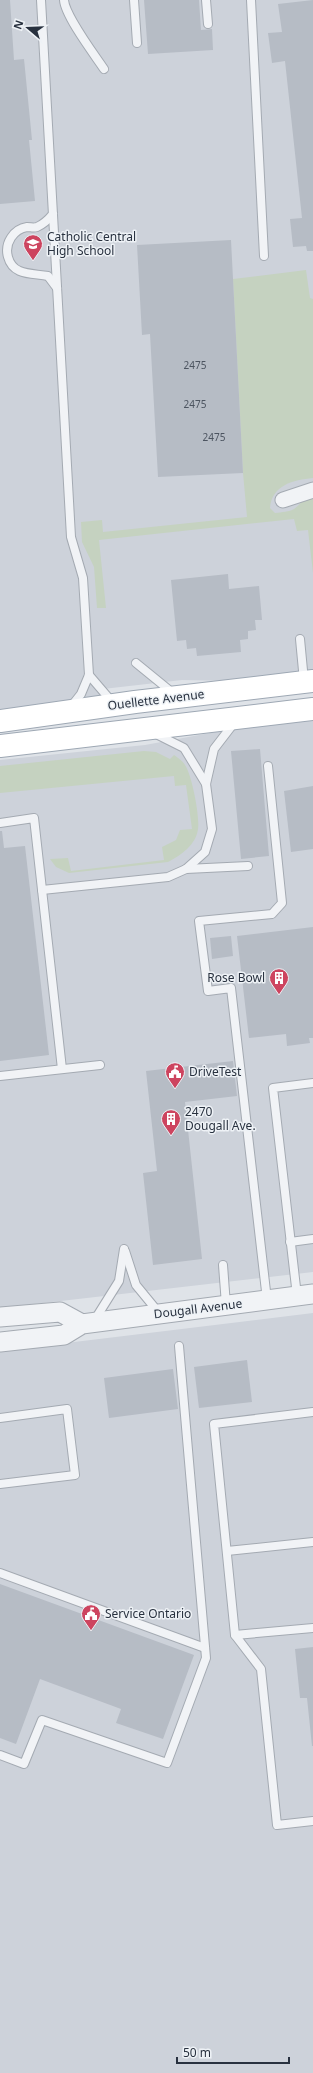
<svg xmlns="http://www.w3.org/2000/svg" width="313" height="2073" viewBox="0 0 313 2073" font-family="'Noto Sans',sans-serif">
<rect width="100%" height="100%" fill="#dfe3e8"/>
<g fill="#cdd2da">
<polygon points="0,0 313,0 313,671 233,681 182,680 103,689 103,697 0,710"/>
<polygon points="313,718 313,1272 0,1308 0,760 145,745 259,724"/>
<polygon points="313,1313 313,2073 0,2073 0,1351"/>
</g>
<g fill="#c5d2c0">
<path d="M306,270L310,298L313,299V478C293,480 272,485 270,508L275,513C282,512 289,512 294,509C301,504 303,497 313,498V573L308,530L297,531L294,519L99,540L106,608H97L94,567L82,542L81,522L102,520L103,532L247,517L243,473L233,279Z"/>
<path d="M144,751L156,752L170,759L174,755C178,758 183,761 185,765C192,775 200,817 198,829C196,845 181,855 168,862L69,873L56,867L50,859L68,858L71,871L164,860L162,847L176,840L180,830L192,829L186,785L175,786L174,776L0,793V766Z"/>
</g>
<g fill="#b6bcc5">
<polygon points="0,0 10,0 14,60 24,59 32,140 29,140 35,201 0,204"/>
<polygon points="144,0 199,0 201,30 212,29 213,50 148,54"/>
<polygon points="313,0 313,251 307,251 306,246 293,247 290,219 302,218 285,61 272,63 268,33 282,32 278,4"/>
<polygon points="231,240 243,473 158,477 150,334 142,335 137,245"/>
<polygon points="228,574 229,589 259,586 262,620 255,620 256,630 248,631 248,639 240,640 241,652 197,656 196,648 187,649 186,640 177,641 171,580"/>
<polygon points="260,749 269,856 241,859 231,751"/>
<polygon points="313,786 313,849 291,852 284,791"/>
<polygon points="0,831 2,831 4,848 25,846 49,1055 0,1061"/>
<polygon points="313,927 313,1038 309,1038 310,1043 287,1046 286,1034 249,1038 237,936"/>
<polygon points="231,936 233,956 212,959 210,938"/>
<polygon points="233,1061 237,1096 185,1102 202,1259 153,1265 143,1173 157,1171 146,1071"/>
<polygon points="247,1360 252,1402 199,1408 194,1367"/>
<polygon points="173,1369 178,1409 109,1418 104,1378"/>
<polygon points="0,1584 194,1655 163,1739 116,1723 121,1709 40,1679 16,1744 0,1738"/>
<polygon points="313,1647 313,1746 312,1746 307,1698 300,1698 295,1649"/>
</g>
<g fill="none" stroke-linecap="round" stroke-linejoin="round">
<defs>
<g id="service">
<polyline points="41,0 71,537 83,578 89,675 81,694 70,708"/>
<path d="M64,0C65,16 94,54 104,69"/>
<polyline points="134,0 137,43"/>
<polyline points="206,0 208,24"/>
<polyline points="251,0 264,256"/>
<path d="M53,214C48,220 44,224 37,227C33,228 31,227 27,227C14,229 4,243 8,257C13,276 32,273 48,276L57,288"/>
<polyline points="300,639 304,681"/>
<polyline points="136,663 174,694"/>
<polyline points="89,675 113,703"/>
<polyline points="154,733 184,748 206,784"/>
<polyline points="0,823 34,818 62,1069"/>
<polyline points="186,869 248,866"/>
<polyline points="42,890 168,877 186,869 205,852 212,829 206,784 214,749 234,723"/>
<polyline points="0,1076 100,1065"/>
<polyline points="290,1242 313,1239"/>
<polyline points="125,1251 136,1285 159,1313"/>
<polyline points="223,1265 226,1305"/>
<polyline points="297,1296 273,1088 313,1083"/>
<polyline points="267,1300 231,988 208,991 199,921 272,914 282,903 268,766"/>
<polyline points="94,1321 119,1281 124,1249"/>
<polyline points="313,1412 214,1424 235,1635 261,1669 277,1825 313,1821"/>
<polyline points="0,1418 67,1409 75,1475 0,1484"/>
<polyline points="227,1551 313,1542"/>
<polyline points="0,1573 205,1648"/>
<polyline points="235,1635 313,1628"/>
<polyline points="0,1755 24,1764 42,1720 167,1763 206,1658 179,1346"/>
</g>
<polyline id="minor" points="283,500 313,490"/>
<g id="tertiary">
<polyline points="0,1317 60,1312 82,1324"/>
<polyline points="0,1342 64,1335 82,1324 313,1294"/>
</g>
<g id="primary">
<polyline points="0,721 135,702 313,681"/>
<polyline points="0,746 313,709"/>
</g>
</defs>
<use href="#service" stroke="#a4aab2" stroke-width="10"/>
<use href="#minor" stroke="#a4aab2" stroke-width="17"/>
<use href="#tertiary" stroke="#a4aab2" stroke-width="21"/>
<use href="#primary" stroke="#9ea8b4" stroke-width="24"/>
<use href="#service" stroke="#f1f3f6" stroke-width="8"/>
<use href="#minor" stroke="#f1f3f6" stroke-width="15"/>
<use href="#tertiary" stroke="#f1f3f6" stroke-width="19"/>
<use href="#primary" stroke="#fff" stroke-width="22"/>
</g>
<defs>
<symbol id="school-pin" viewBox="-11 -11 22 30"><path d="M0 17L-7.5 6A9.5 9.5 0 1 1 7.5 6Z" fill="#cd445f" stroke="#eef2f6"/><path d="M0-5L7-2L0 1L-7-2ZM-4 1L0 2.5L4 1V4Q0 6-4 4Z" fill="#fff"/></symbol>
<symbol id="building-pin" viewBox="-11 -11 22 30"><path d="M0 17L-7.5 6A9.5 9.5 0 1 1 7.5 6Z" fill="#cd445f" stroke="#eef2f6"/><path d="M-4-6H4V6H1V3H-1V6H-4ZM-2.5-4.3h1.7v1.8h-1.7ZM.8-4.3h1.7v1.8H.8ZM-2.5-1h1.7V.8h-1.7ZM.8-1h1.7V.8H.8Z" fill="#fff"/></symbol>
<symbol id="civic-pin" viewBox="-11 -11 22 30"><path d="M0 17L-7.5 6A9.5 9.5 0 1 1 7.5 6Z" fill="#cd445f" stroke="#eef2f6"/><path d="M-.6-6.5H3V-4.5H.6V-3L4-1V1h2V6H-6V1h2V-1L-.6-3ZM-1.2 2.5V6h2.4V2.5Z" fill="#fff"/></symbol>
</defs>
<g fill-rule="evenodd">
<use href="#school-pin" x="22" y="233" width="22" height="30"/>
<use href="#building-pin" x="268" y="967" width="22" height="30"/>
<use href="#civic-pin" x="164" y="1061" width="22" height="30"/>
<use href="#building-pin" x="160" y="1108" width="22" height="30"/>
<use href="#civic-pin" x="80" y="1603" width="22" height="30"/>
</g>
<g text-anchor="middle" stroke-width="3" stroke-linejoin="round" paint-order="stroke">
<g font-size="10" fill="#4c5460">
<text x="195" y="369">2475</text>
<text x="195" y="408">2475</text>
<text x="214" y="441">2475</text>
</g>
<g font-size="12" fill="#28313f" stroke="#eef2f6" text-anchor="start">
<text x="47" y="241">Catholic Central<tspan x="47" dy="14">High School</tspan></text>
<text x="265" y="982" text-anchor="end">Rose Bowl</text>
<text x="189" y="1076">DriveTest</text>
<text x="185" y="1116">2470<tspan x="185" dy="14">Dougall Ave.</tspan></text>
<text x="105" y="1618">Service Ontario</text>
</g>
<g font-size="12" fill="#28313f" stroke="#eef2f6">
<text transform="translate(156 700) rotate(-7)" y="4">Ouellette Avenue</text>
<text transform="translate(198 1309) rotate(-7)" y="4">Dougall Avenue</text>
</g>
</g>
<g transform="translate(28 28) rotate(289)" stroke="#eef2f6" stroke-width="3" paint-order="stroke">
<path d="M0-3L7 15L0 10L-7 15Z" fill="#28313f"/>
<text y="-6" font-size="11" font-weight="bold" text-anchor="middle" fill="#28313f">N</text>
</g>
<path d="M177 2057v6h112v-6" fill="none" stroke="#28313f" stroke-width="2"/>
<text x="183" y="2057" font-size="12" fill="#28313f" stroke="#eef2f6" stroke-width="3" paint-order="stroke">50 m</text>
</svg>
